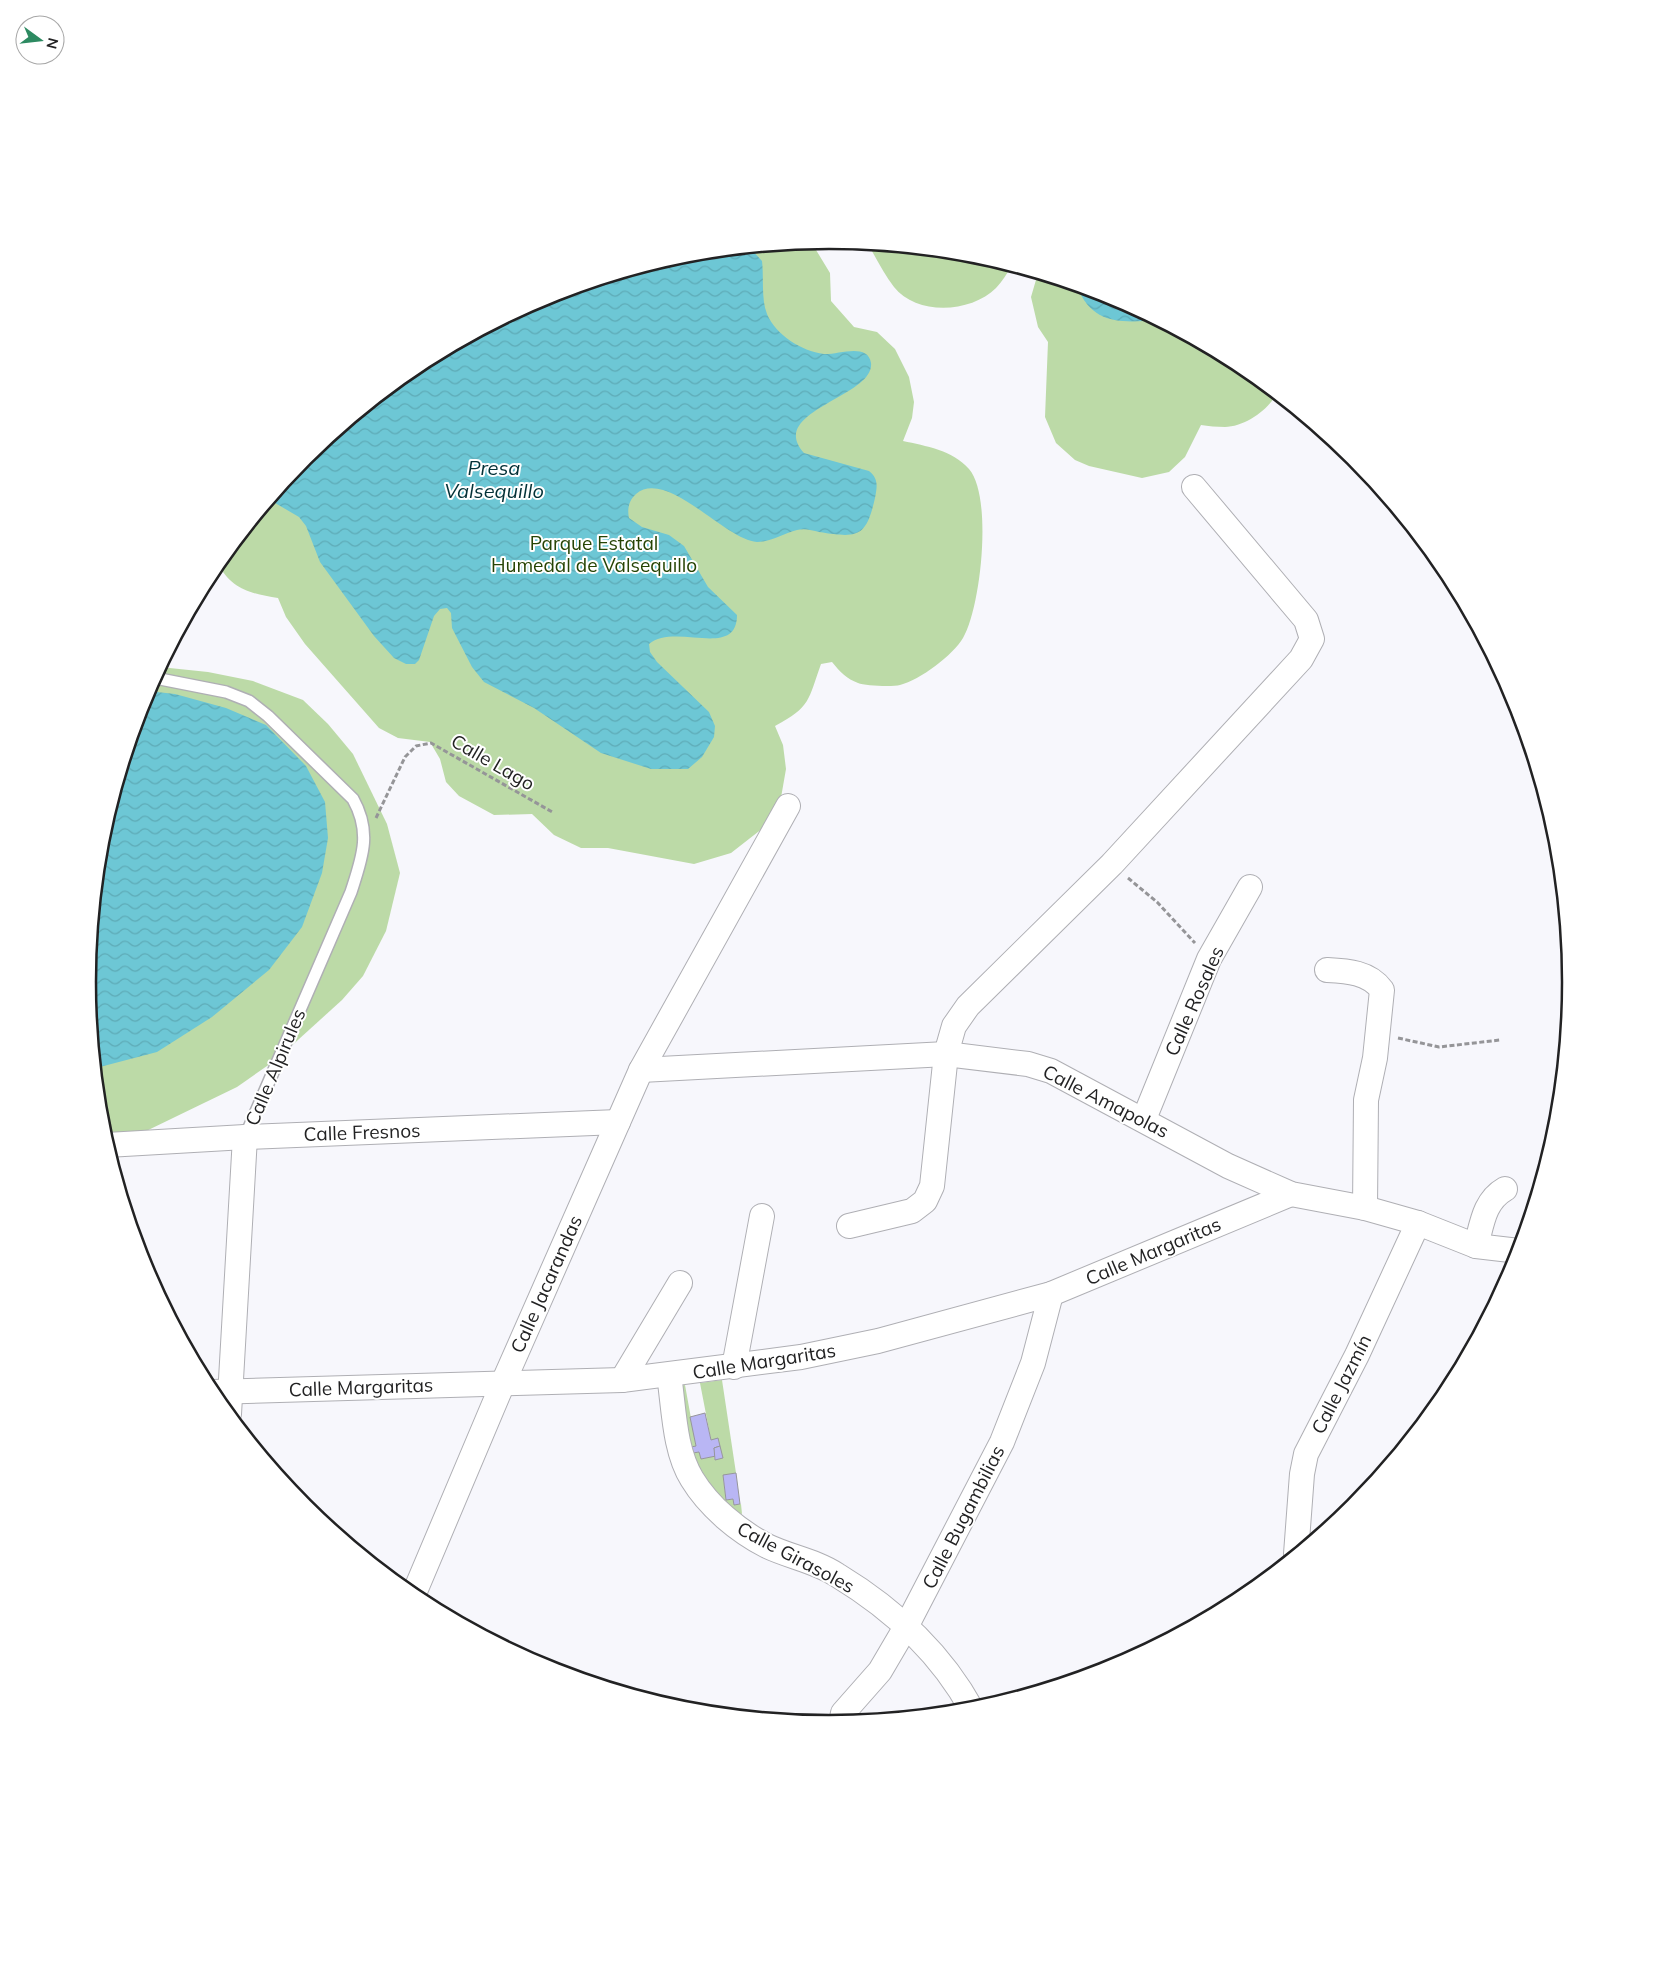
<svg xmlns="http://www.w3.org/2000/svg" width="1659" height="1964" viewBox="0 0 1659 1964" font-family="Mulish,sans-serif">
<defs>
<pattern id="water-waves" width="16" height="10" patternUnits="userSpaceOnUse" patternTransform="scale(1.25)"><rect width="16" height="10" fill="#6dc7d5"/><path d="M0 5q4-4 8 0t8 0" fill="none" stroke="#5eabb7"/></pattern>
</defs>
<rect width="100%" height="100%" fill="#f7f7fc"/>
<g fill="#bcdaa7">
<path d="M809,242L813,245L830,273L831,301L854,327L877,332L895,349L909,377L914,402L912,418L903,441C926,446 952,450 969,469C993,496 981,608 963,638C953,655 920,680 900,685C893,687 865,686 858,683C847,679 840,672 832,662L821,664C808,700 811,707 775,726L783,745L786,769L779,809L768,824L731,853L694,864L608,848H581L554,835L532,814L494,815L459,796L446,782L440,759L430,742L398,738L379,728L305,644L286,617L278,598C252,594 230,589 218,563L305,457L418,365L546,296L685,254Z"/>
<path d="M868,244L975,254L1012,266C1007,273 1002,282 996,288C971,313 917,316 894,287C884,274 876,258 868,244Z"/>
<path d="M1038,273L1114,297L1242,365L1276,394C1269,410 1244,427 1225,427C1217,427 1208,426 1201,425L1185,457L1169,472L1142,478L1089,466L1075,460L1056,443L1045,417L1048,342L1038,327L1031,297Z"/>
<polygon points="160,667 208,672 253,681 303,700 328,724 353,754 387,824 400,873 386,931 363,976 342,1000 277,1059 237,1087 109,1149 102,1126 88,982 102,837 144,698"/>
<polygon points="722,1380 736,1473 723,1476 726,1500 733,1499 734,1505 741,1504 742,1514 714,1505 681,1447 672,1387 685,1385 696,1446 693,1453 699,1452 701,1459 714,1456 715,1460 723,1458 718,1439 711,1440 700,1383"/>
</g>
<g fill="url(#water-waves)">
<path d="M750,248L762,261C764,277 761,299 767,314C776,335 801,351 824,354C837,355 868,342 871,363C875,397 766,411 804,453L869,471C879,479 877,487 875,498C866,538 858,538 819,532C812,530 804,528 797,530C784,533 771,542 757,542C725,540 667,468 636,494C629,500 627,509 629,518L642,527L669,535L684,546L708,587L737,615C737,660 675,622 649,644L650,652L657,662L709,712L715,726L714,737L702,757L688,769H651L601,753L534,708L484,682L472,667L452,628L451,613L447,608L440,609L434,616L419,660L415,664H406L394,658L374,636L320,562L306,526L299,517L270,500L305,457L418,365L546,296L685,254Z"/>
<path d="M1077,286L1114,297L1158,320C1121,323 1092,325 1077,286Z"/>
<polygon points="148,691 175,694 226,708 266,725 306,766 325,802 328,838 322,873 302,927 269,970 212,1017 157,1052 96,1068 88,982 102,837"/>
</g>
<g fill="#b9b6f4" stroke="#96969b">
<polygon points="705,1413 711,1440 718,1438 720,1446 714,1448 716,1456 701,1459 699,1452 693,1453 691,1447 696,1446 690,1417"/>
<polygon points="720,1446 723,1458 715,1460 714,1448"/>
<polygon points="736,1473 740,1504 734,1505 733,1499 726,1500 723,1475"/>
</g>
<g fill="none" stroke-linecap="round" stroke-linejoin="round">
<defs>
<path id="lane" d="M155,678L226,692L249,701L268,716L353,799C372,833 362,858 351,892L245,1137"/>
<g id="street">
<path d="M1327,970C1347,971 1369,972 1382,990L1375,1058L1366,1100L1365,1208"/>
<polyline points="641,1070 946,1054 1028,1064 1051,1071 1228,1166 1291,1194 1365,1208 1418,1223 1476,1246 1519,1251"/>
<polyline points="1144,1119 1209,959 1250,887"/>
<polyline points="107,1145 245,1137 618,1122"/>
<polyline points="849,1226 912,1211 925,1201 932,1186 946,1054 954,1026 968,1006 1112,864 1301,659 1312,639 1306,620 1194,487"/>
<path d="M1476,1246C1482,1224 1484,1201 1505,1189"/>
<polyline points="734,1367 762,1216"/>
<path d="M669,1375C674,1408 674,1450 692,1479C709,1507 738,1531 767,1546C790,1557 816,1561 837,1575C893,1609 941,1653 972,1710"/>
<polyline points="622,1380 680,1283"/>
<polyline points="212,1392 622,1380 801,1357 878,1341 1051,1294 1291,1194"/>
<polyline points="229,1414 245,1137"/>
<polyline points="1296,1554 1302,1474 1306,1454 1357,1355 1418,1223"/>
<polyline points="413,1596 503,1383 641,1070 788,806"/>
<polyline points="841,1723 843,1713 880,1671 907,1625 1002,1442 1033,1363 1051,1294"/>
</g>
</defs>
<use href="#lane" stroke="#afafb4" stroke-width="14"/>
<use href="#street" stroke="#afafb4" stroke-width="26"/>
<g stroke="#959598" stroke-width="3" stroke-dasharray="5 2.5" stroke-linecap="butt">
<polyline points="376,818 405,757 416,746 431,743 554,813"/>
<polyline points="1128,878 1157,902 1195,943"/>
<polyline points="1398,1038 1439,1047 1500,1040"/>
</g>
<use href="#lane" stroke="#fff" stroke-width="11"/>
<use href="#street" stroke="#fff" stroke-width="24"/>
</g>
<g text-anchor="middle" stroke-width="4" stroke-linejoin="round" paint-order="stroke">
<g font-size="19" fill="#264404" stroke="#fff">
<text x="594" y="550">Parque Estatal<tspan x="594" dy="22">Humedal de Valsequillo</tspan></text>
</g>
<g font-size="19" fill="#222223" stroke="#fff">
<text transform="translate(493 762) rotate(30)" y="7">Calle Lago</text>
<text transform="translate(1194 1001) rotate(-66)" y="7">Calle Rosales</text>
<text transform="translate(275 1067) rotate(-67)" y="7">Calle Alpirules</text>
<text transform="translate(1106 1101) rotate(27)" y="7">Calle Amapolas</text>
<text transform="translate(362 1132) rotate(-2)" y="7">Calle Fresnos</text>
<text transform="translate(1153 1251) rotate(-23)" y="7">Calle Margaritas</text>
<text transform="translate(546 1284) rotate(-66)" y="7">Calle Jacarandas</text>
<text transform="translate(764 1361) rotate(-9)" y="7">Calle Margaritas</text>
<text transform="translate(1341 1384) rotate(-63)" y="7">Calle Jazmín</text>
<text transform="translate(361 1387) rotate(-2)" y="7">Calle Margaritas</text>
<text transform="translate(963 1517) rotate(-63)" y="7">Calle Bugambilias</text>
<text transform="translate(796 1557) rotate(28)" y="7">Calle Girasoles</text>
</g>
<g font-size="20" font-style="italic" fill="#033137" stroke="#fff">
<text x="494" y="475">Presa<tspan x="494" dy="23">Valsequillo</tspan></text>
</g>
</g>
<path d="M0 0H1659V1964H0ZM96 982a733 733 0 1 1 1466 0a733 733 0 1 1-1466 0Z" fill="#fff" fill-rule="evenodd"/>
<path fill="none" stroke="#222223" stroke-width="2.5" d="M96 982a733 733 0 1 1 1466 0a733 733 0 1 1-1466 0Z"/>
<g transform="translate(40 40) rotate(105)"><circle r="24" fill="#ffffff" stroke="#a7a7a7"/>
<path d="M0-4L9 19L0 12L-9 19Z" fill="#2d8a61"/>
<text y="-8" font-size="14" font-weight="bold" text-anchor="middle" fill="#222223">N</text>
</g>
</svg>
